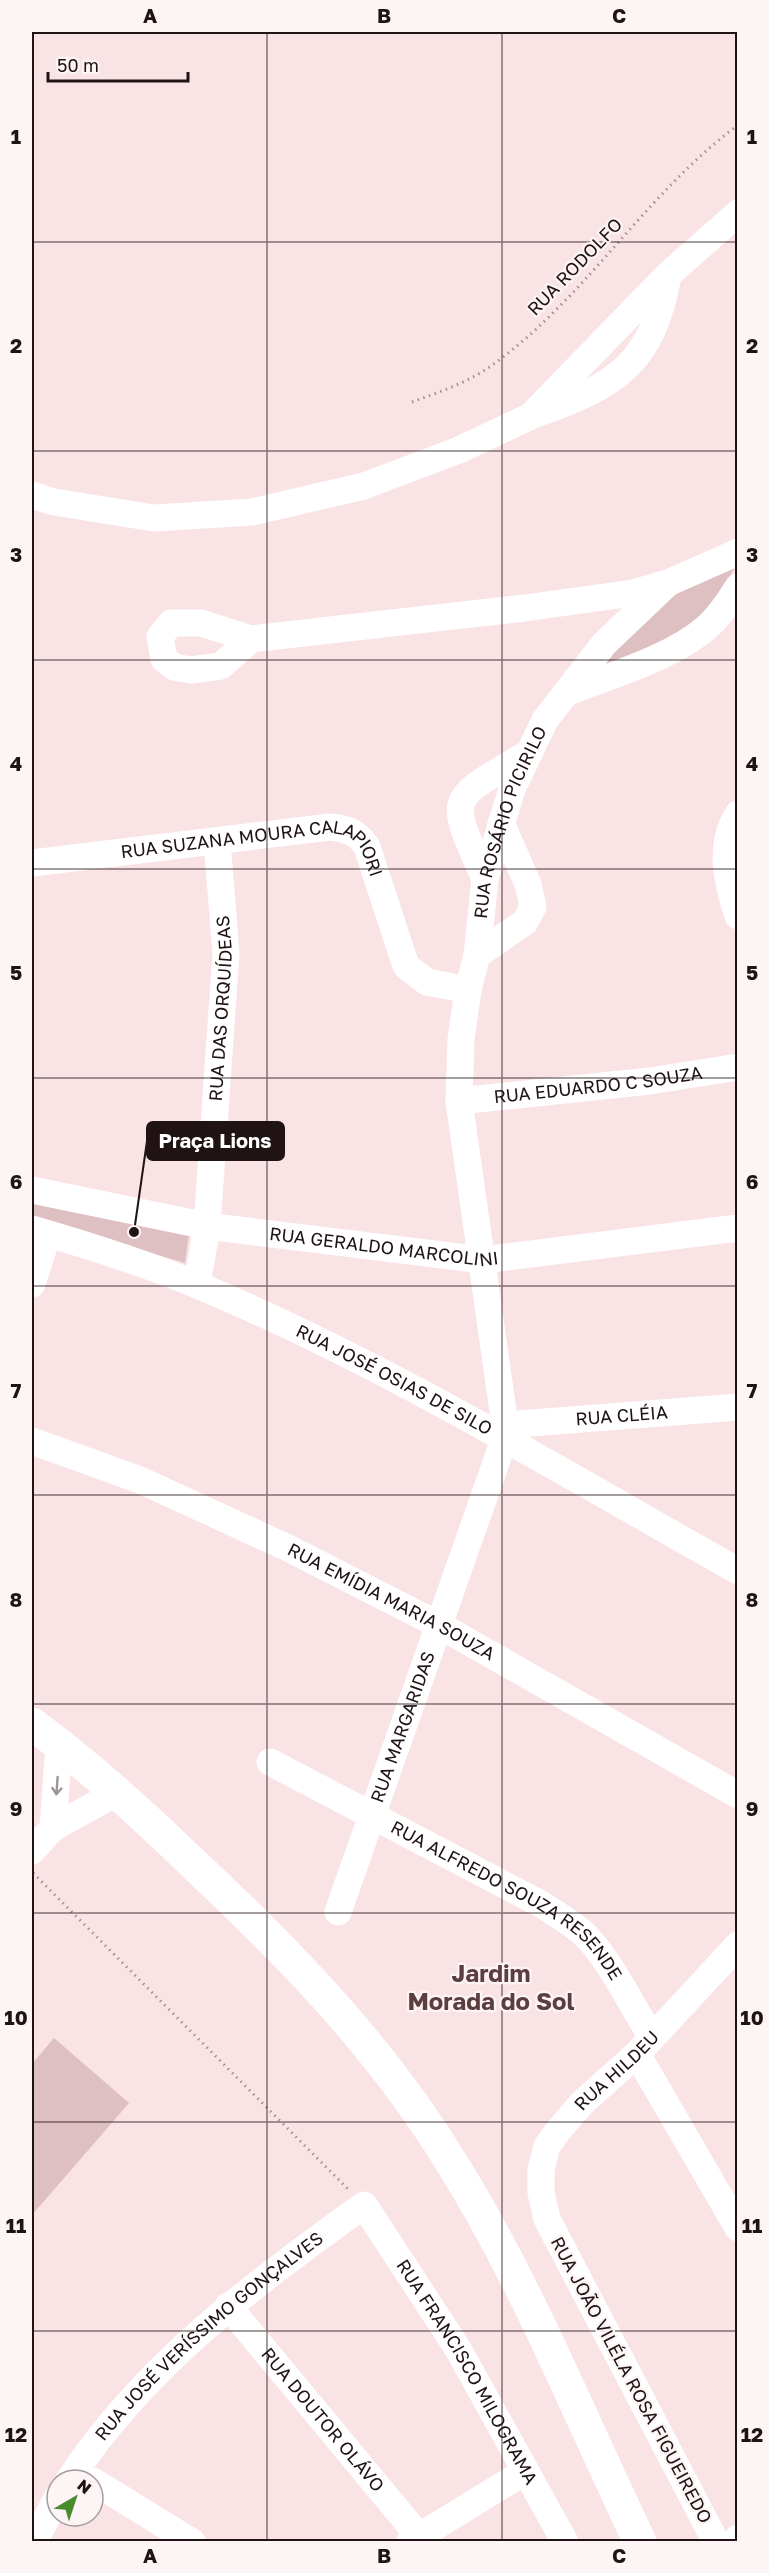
<svg xmlns="http://www.w3.org/2000/svg" width="769" height="2573" viewBox="0 0 769 2573" font-family="'Golos Text',sans-serif">
<rect width="100%" height="100%" fill="#fae3e5"/>
<g fill="#debfc2">
<polygon points="737,562 716,606 695,627 589,677 678,584"/>
<polygon points="32,1196 190,1227 185,1263 32,1218"/>
<polygon points="54,2038 129,2103 32,2215 32,2064"/>
</g>
<g fill="none" stroke-linecap="round" stroke-linejoin="round">
<g stroke="#a39092" stroke-width="3" stroke-dasharray="1.5 4.5" stroke-linecap="butt">
<path d="M412,402C439,392 467,383 491,366C585,299 645,194 738,125"/>
<polyline points="33,1873 348,2189"/>
</g>
<g stroke="#fff" stroke-width="27">
<path d="M536,414C616,386 652,364 668,276"/>
<polyline points="32,495 54,502 154,518 252,512 364,486 459,450 531,416 668,275 738,213"/>
<polyline points="251,639 221,666 191,670 174,667 164,659 160,637 171,623 201,623 251,639 525,608 633,593 668,583 738,552"/>
<path d="M566,693C609,676 672,658 707,627C720,616 729,601 738,587"/>
<path d="M738,814C718,845 727,883 738,916"/>
<path id="s1" d="M32,863L330,827C348,829 357,832 367,847L406,966L427,982L468,990"/>
<path d="M485,879C447,793 447,802 527,754"/>
<polyline points="477,955 525,922 533,907 528,884 501,823"/>
<path id="s2" d="M459,1101L650,1081L738,1067"/>
<path id="s3" d="M32,1190L207,1226L483,1260L738,1228"/>
<path id="s4" d="M32,1229C87,1245 142,1262 195,1284C384,1363 560,1471 738,1571"/>
<polyline points="32,1284 48,1234"/>
<path id="s5" d="M197,1285L207,1226L226,953L217,842"/>
<path id="s6" d="M505,1425L738,1407"/>
<path id="s7" d="M32,1441L140,1480L288,1548L439,1625L738,1795"/>
<path id="s8" d="M270,1762L541,1904C556,1914 574,1924 587,1937C611,1962 632,2006 651,2036"/>
<polyline points="53,1828 59,1744"/>
<polyline points="32,1851 53,1828 118,1792"/>
<path id="s9" d="M338,1912L504,1440L505,1425L459,1101L461,1039L468,990L477,955L485,879L512,789L545,720L604,644L668,583"/>
<polyline points="637,2054 738,2228"/>
<path id="s10" d="M228,2306L418,2535"/>
<path id="s11" d="M69,2480C145,2365 254,2284 364,2205L458,2349L565,2542"/>
<polyline points="93,2481 192,2542"/>
<polyline points="34,2542 57,2498"/>
<polyline points="410,2542 526,2471"/>
<path id="s12" d="M716,2542L547,2219L541,2193V2170L547,2146L558,2131L582,2103L637,2054L738,1945"/>
<polyline points="737,2542 738,2538"/>
</g>
<path stroke="#fff" stroke-width="33" d="M32,1724C92,1768 146,1818 200,1870C295,1959 385,2053 453,2165C527,2284 579,2415 640,2542"/>
</g>
<defs><path id="oneway-shaft" d="M-6 0H5M1.5-3L5.5 0L1.5 3" fill="none" stroke-width="1.6" stroke-linecap="round" stroke-linejoin="round" transform="scale(1.5)"/></defs>
<use stroke="#9b9595" href="#oneway-shaft" transform="translate(57 1786) rotate(94)"/>
<path fill="none" stroke="#201314" stroke-width="1.5" stroke-opacity="0.55" d="M267,32V2542M502,32V2542M32,242H738M32,451H738M32,660H738M32,869H738M32,1078H738M32,1286H738M32,1495H738M32,1704H738M32,1913H738M32,2122H738M32,2331H738"/>
<g text-anchor="middle" stroke-width="4.5" stroke-linejoin="round" paint-order="stroke">
<g font-size="18" fill="#201314" stroke="#fcf4f5">
<text transform="translate(575 267) rotate(-46)" y="6">RUA RODOLFO</text>
<text dy="6" stroke="none"><textPath href="#s9" startOffset="1128">RUA ROSÁRIO PICIRILO</textPath></text>
<text dy="6" stroke="none"><textPath href="#s1" startOffset="232">RUA SUZANA MOURA CALAPIORI</textPath></text>
<text dy="6" stroke="none"><textPath href="#s5" startOffset="278">RUA DAS ORQUÍDEAS</textPath></text>
<text dy="6" stroke="none"><textPath href="#s2" startOffset="140">RUA EDUARDO C SOUZA</textPath></text>
<text dy="6" stroke="none"><textPath href="#s3" startOffset="357">RUA GERALDO MARCOLINI</textPath></text>
<text dy="6" stroke="none"><textPath href="#s4" startOffset="393">RUA JOSÉ OSIAS DE SILO</textPath></text>
<text dy="6" stroke="none"><textPath href="#s6" startOffset="117">RUA CLÉIA</textPath></text>
<text dy="6" stroke="none"><textPath href="#s7" startOffset="394">RUA EMÍDIA MARIA SOUZA</textPath></text>
<text dy="6" stroke="none"><textPath href="#s9" startOffset="196">RUA MARGARIDAS</textPath></text>
<text dy="6" stroke="none"><textPath href="#s8" startOffset="276">RUA ALFREDO SOUZA RESENDE</textPath></text>
<text dy="6" stroke="none"><textPath href="#s12" startOffset="542">RUA HILDEU</textPath></text>
<text dy="6" stroke="none"><textPath href="#s11" startOffset="202">RUA JOSÉ VERÍSSIMO GONÇALVES</textPath></text>
<text dy="6" stroke="none"><textPath href="#s11" startOffset="602">RUA FRANCISCO MILOGRAMA</textPath></text>
<text transform="translate(631 2380) rotate(62)" y="6">RUA JOÃO VILÉLA ROSA FIGUEIREDO</text>
<text dy="6" stroke="none"><textPath href="#s10" startOffset="148">RUA DOUTOR OLÁVO</textPath></text>
</g>
<g font-size="24" font-weight="bold" fill="#5c3d40" stroke="#fcf4f5">
<text x="491" y="1982">Jardim<tspan x="491" dy="28">Morada do Sol</tspan></text>
</g>
</g>
<path fill="none" stroke="#201314" stroke-width="2" d="M134 1232L147 1141"/>
<circle fill="#201314" stroke="#fcf4f5" stroke-width="2" cx="134" cy="1232" r="6"/>
<rect fill="#201314" stroke="#201314" stroke-width="2" x="147" y="1122" width="137" height="38" rx="6"/>
<g font-size="20" text-anchor="middle" font-weight="bold" fill="#fff">
<text x="215" y="1148">Praça Lions</text>
</g>
<rect width="769" height="2573" fill="none" stroke="#fcf4f5" stroke-width="66"/>
<g transform="translate(75 2498) rotate(39)"><circle r="28" fill="#fcf4f5" stroke="#a49a9b" stroke-width="1.5"/>
<path d="M0-4.5L10 22L0 15L-10 22Z" fill="#4a8b2d"/>
<text y="-9" font-size="16" font-weight="bold" text-anchor="middle" fill="#201314">N</text>
</g>
<path d="M48 72v9h140v-9" fill="none" stroke="#201314" stroke-width="3"/>
<text x="57" y="72" font-size="18" fill="#201314" stroke="#fcf4f5" stroke-width="4.5" paint-order="stroke">50 m</text>
<rect x="33" y="33" width="703" height="2507" fill="none" stroke="#201314" stroke-width="2"/>
<g font-size="20" text-anchor="middle" font-weight="bold" fill="#201314">
<text x="150" y="23">A</text>
<text x="384" y="23">B</text>
<text x="619" y="23">C</text>
<text x="16" y="144">1</text>
<text x="752" y="144">1</text>
<text x="16" y="353">2</text>
<text x="752" y="353">2</text>
<text x="16" y="562">3</text>
<text x="752" y="562">3</text>
<text x="16" y="771">4</text>
<text x="752" y="771">4</text>
<text x="16" y="980">5</text>
<text x="752" y="980">5</text>
<text x="16" y="1189">6</text>
<text x="752" y="1189">6</text>
<text x="16" y="1398">7</text>
<text x="752" y="1398">7</text>
<text x="16" y="1607">8</text>
<text x="752" y="1607">8</text>
<text x="16" y="1816">9</text>
<text x="752" y="1816">9</text>
<text x="16" y="2025">10</text>
<text x="752" y="2025">10</text>
<text x="16" y="2233">11</text>
<text x="752" y="2233">11</text>
<text x="16" y="2442">12</text>
<text x="752" y="2442">12</text>
<text x="150" y="2563">A</text>
<text x="384" y="2563">B</text>
<text x="619" y="2563">C</text>
</g>
</svg>
